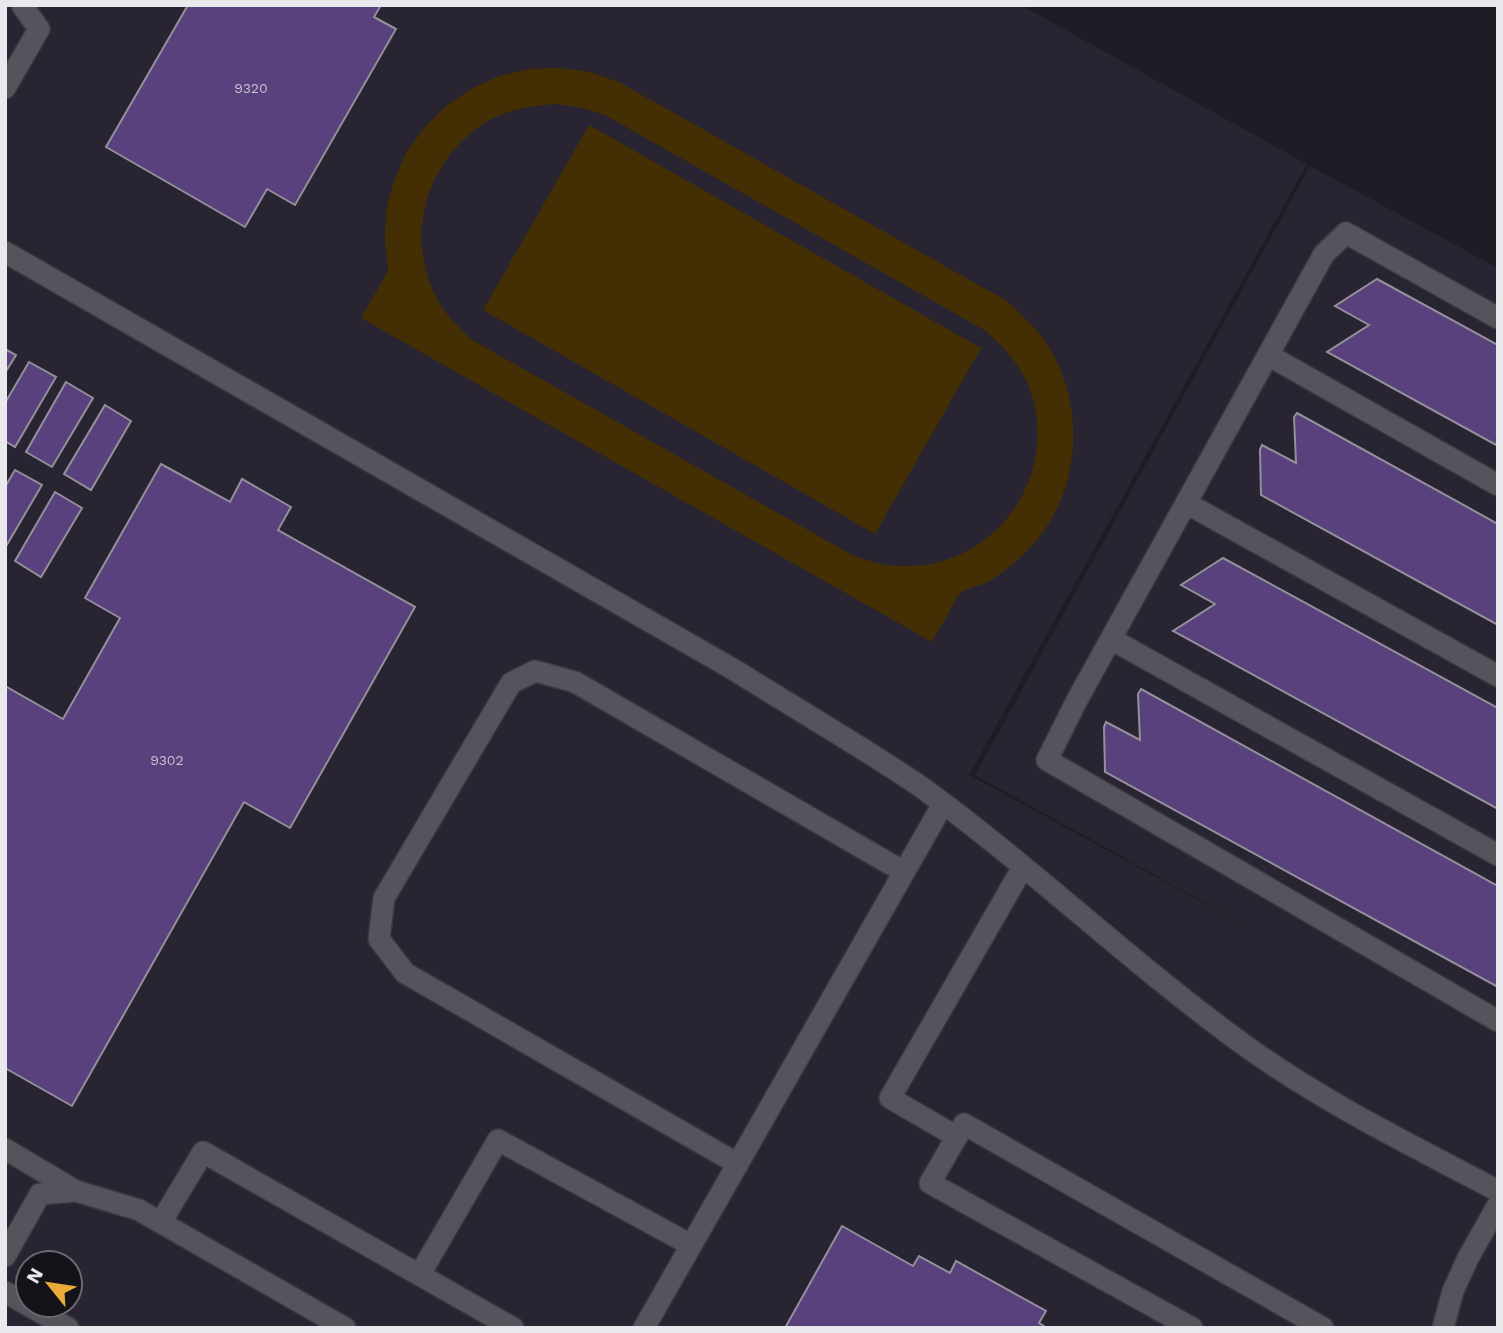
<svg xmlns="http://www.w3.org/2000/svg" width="1503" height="1333" viewBox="0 0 1503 1333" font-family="'Work Sans',sans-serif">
<rect width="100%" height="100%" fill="#1e1c24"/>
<path fill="#282431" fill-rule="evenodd" d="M5,5H1021L1307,164L969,775L1270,939L975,775L1310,166L1498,268V1328H5ZM28,1263H70V1305H28Z"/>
<g fill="#442f05" fill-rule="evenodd">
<path d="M560,68L590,72L619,82L1007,301C1022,315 1036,328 1047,344C1086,404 1082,491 1033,544C1020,559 1005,572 988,582C979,586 965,588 959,595C955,598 953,605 951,609C944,620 938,631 932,642L361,318L388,271L385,240L386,210L394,181L406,153L424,128L446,106L471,89L499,76L529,69ZM558,104L582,108L605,115L986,331C1003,347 1019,363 1028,385C1064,473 995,570 901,566C884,566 869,561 854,556L472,340C460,329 449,318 440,304C409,252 418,185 461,142C470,133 480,125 491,119C513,109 534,105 558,104Z"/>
<polygon points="589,125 981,348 875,534 483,310"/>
</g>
<g fill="#58417d" stroke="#93909a" stroke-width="2">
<polygon points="188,5 381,5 374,17 396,29 295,205 267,189 245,227 106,147"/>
<polygon points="1377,279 1498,345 1498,446 1327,352 1369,325 1335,306"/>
<polygon points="5,349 16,355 5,373"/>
<polygon points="29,362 56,377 15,447 5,441 5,403"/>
<polygon points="66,382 93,398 52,467 26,452"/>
<polygon points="105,405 131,421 91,490 64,474"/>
<polygon points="1297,413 1498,524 1498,625 1261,495 1260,450 1262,445 1296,463 1294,417"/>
<polygon points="161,464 230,502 242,479 291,507 278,530 415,607 290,828 244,802 72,1106 5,1068 5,686 63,719 120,618 85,598"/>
<polygon points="15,470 42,485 5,548 5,487"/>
<polygon points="55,492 82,508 41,577 15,561"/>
<polygon points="1223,558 1498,708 1498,809 1173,631 1215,604 1181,585"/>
<polygon points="1141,689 1498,886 1498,987 1105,772 1104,727 1106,722 1140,740 1138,694"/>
<polygon points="842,1226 913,1266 919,1256 950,1273 956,1261 1046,1311 1039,1323 1047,1328 785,1328"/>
</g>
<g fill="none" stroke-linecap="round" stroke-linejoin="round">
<defs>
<g id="minor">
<polyline points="5,88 39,29 22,5"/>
<path d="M5,252L731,668C776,696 821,723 866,751C887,765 908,777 928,792C1040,874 1141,972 1254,1052C1331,1106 1415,1147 1498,1191"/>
<polyline points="1498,318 1346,233 1324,254 1077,700 1047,760 1498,1021"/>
<polyline points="1268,355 1498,485"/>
<polyline points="1186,503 1498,676"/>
<polyline points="1111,639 1498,855"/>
<polyline points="957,1137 890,1098 1023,867"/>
<polyline points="5,1149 76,1191"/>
<polyline points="738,1164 405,973 379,939 384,898 511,683 535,671 575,682 904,872"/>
<polyline points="161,1222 203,1152 513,1328"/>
<polyline points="5,1256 40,1194 76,1191 139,1210 345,1328"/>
<polyline points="420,1274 498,1140 691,1245"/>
<polyline points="5,1292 68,1328"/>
<polyline points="644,1328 943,804"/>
<polyline points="1192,1328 930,1183 964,1124 1323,1328"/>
<polyline points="1443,1328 1453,1291 1468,1258 1498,1205"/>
</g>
</defs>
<use href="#minor" stroke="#3a383e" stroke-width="24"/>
<use href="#minor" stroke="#56535c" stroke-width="21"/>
</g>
<g text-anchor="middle" stroke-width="5" stroke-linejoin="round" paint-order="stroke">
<g font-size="14" fill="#c5bed1">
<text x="251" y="93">9320</text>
<text x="167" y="765">9302</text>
</g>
</g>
<rect width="1503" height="1333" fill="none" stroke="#e9e8ed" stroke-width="14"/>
<g transform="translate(49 1284) rotate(300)"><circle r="33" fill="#15131a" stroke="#6a686e" stroke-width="2"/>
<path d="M0-5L12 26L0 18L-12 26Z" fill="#e8ac37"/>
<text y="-10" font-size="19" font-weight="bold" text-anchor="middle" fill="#e9e8ed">N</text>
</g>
</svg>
